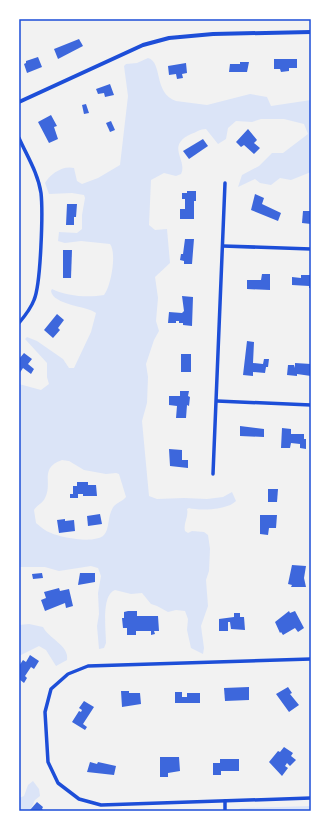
<svg xmlns="http://www.w3.org/2000/svg" width="330" height="830" viewBox="0 0 330 830" font-family="'Fira Sans Condensed',sans-serif">
<rect width="100%" height="100%" fill="#f2f2f2"/>
<g fill="#dbe4f7" fill-rule="evenodd">
<path d="M148,58C163,62 153,93 176,101L207,105L250,94L267,97L271,106L311,100V172L291,180L280,178L271,185L260,183L255,179L238,187L242,175L259,166L272,153H283L308,134L304,124L284,119H261L252,122L236,121L228,128L226,139L218,144L206,129C200,129 197,132 191,134C165,146 188,160 181,174L176,176L164,173L151,180L149,225L155,230L167,229L170,263L155,277L158,298L156,321L159,331L154,340L146,364L148,377L147,403L142,421L149,496L157,499L184,498L207,499L223,497L232,492L236,501C228,510 199,511 189,508L187,509C189,517 183,523 185,531L188,533L192,531L204,532L208,535L210,549L209,571L206,580L208,606L201,626L204,648L203,654L191,648L187,630L188,619L185,611L176,610L168,612L157,606L151,604L142,593L131,594L115,590C101,595 106,630 106,643L104,648L99,649L97,626L99,614L98,593L101,576L98,568L91,566L59,571L45,567H19V384L41,390L49,384L47,377V363L25,339L27,337L37,341L63,359L69,368H74L91,332L96,313C87,306 53,305 51,291L52,289C66,296 88,298 104,295C111,287 117,253 110,244L81,241L65,243L58,241L59,232L77,233L82,229V215L85,198L84,195L72,193L49,194L45,183C50,174 63,165 74,168L77,181L82,184L98,178L120,165L128,96L124,66L126,64L137,63ZM62,460L69,461L84,470L106,474L116,473L119,474L126,497C123,501 118,502 114,506C107,515 110,529 104,535C95,544 62,538 51,533C45,531 41,527 36,523L34,510C37,505 43,503 45,498C53,483 39,468 62,460Z"/>
<path d="M29,624L43,627C48,638 70,646 67,660L56,666L46,650L39,646L19,656V625Z"/>
<polygon points="33,781 39,789 40,796 35,800 30,811 19,811 19,798 24,796 28,785"/>
<polygon points="311,806 311,811 236,811 241,808"/>
</g>
<g fill="#3d67dc">
<polygon points="79,39 83,46 58,59 54,49"/>
<polygon points="38,57 42,67 27,73 24,64 26,63 26,61"/>
<polygon points="274,59 297,59 297,68 289,68 289,71 281,72 280,69 274,69"/>
<polygon points="240,62 249,62 247,72 229,72 230,64 240,64"/>
<polygon points="186,63 187,73 182,74 183,78 177,79 176,74 169,75 168,66"/>
<polygon points="110,84 114,95 105,97 104,93 98,94 96,89"/>
<polygon points="86,104 89,113 84,114 82,105"/>
<polygon points="51,115 57,126 54,127 58,139 49,143 38,122"/>
<polygon points="111,121 115,130 110,132 106,123"/>
<polygon points="248,129 257,140 254,143 260,148 254,154 244,145 241,147 236,142"/>
<polygon points="203,139 208,146 189,159 183,151"/>
<polygon points="187,191 196,191 196,201 194,201 194,219 180,219 180,209 185,209 185,199 182,199 182,193 187,193"/>
<polygon points="255,194 264,198 262,204 281,213 278,221 251,210"/>
<polygon points="67,204 77,204 76,217 74,217 74,225 66,225"/>
<polygon points="303,211 311,211 311,224 302,223"/>
<polygon points="185,239 194,239 192,264 184,264 184,261 180,260 181,254 183,254"/>
<polygon points="63,250 72,250 71,278 63,278"/>
<polygon points="262,274 270,274 270,290 247,289 247,280 261,280"/>
<polygon points="301,275 311,275 311,288 309,288 309,286 292,285 292,277 301,278"/>
<polygon points="182,296 193,297 192,326 183,325 183,323 179,323 179,321 176,321 176,323 168,323 169,312 182,313 184,311"/>
<polygon points="57,314 64,320 58,328 60,330 53,338 44,330"/>
<polygon points="247,341 254,342 253,363 263,364 264,359 269,359 268,367 266,367 265,373 253,372 253,376 243,375"/>
<polygon points="24,353 32,359 28,364 34,369 31,374 23,368 19,374 19,359"/>
<rect x="181" y="354" width="10" height="18"/>
<polygon points="295,363 311,364 311,376 297,374 297,376 287,375 288,365 294,365 295,368"/>
<polygon points="180,391 189,391 188,396 190,397 189,406 187,405 186,418 176,418 177,406 169,405 169,396 180,396"/>
<polygon points="240,426 264,429 264,437 240,436"/>
<polygon points="282,428 291,429 291,434 304,434 304,439 306,439 306,449 300,448 300,444 291,443 290,448 281,448"/>
<polygon points="169,449 182,450 182,460 188,460 188,468 170,466"/>
<polygon points="77,482 88,482 88,485 96,485 97,496 83,496 83,494 78,494 78,498 70,498 70,494 73,494 73,486 77,486"/>
<polygon points="268,489 278,489 277,502 268,502"/>
<polygon points="100,514 102,524 88,526 87,516"/>
<polygon points="260,515 277,515 276,528 269,528 268,535 260,534"/>
<polygon points="65,519 65,521 74,520 75,531 59,533 57,520"/>
<polygon points="292,565 306,566 304,578 306,587 291,587 292,585 288,584"/>
<polygon points="42,573 43,578 33,579 32,574"/>
<polygon points="80,573 95,573 95,582 78,585"/>
<polygon points="59,588 60,591 69,589 73,606 66,608 65,603 45,611 41,600 46,598 44,592"/>
<polygon points="128,611 137,611 137,616 158,616 159,631 154,631 155,634 151,635 151,631 136,631 136,635 127,635 127,628 123,628 122,618 124,618 124,612"/>
<polygon points="289,611 290,613 295,611 304,628 298,632 295,628 283,635 281,632 280,633 275,622"/>
<polygon points="234,613 240,613 240,617 244,617 245,630 231,629 230,622 228,622 228,631 219,631 219,619 234,617"/>
<polygon points="30,655 39,661 34,669 31,667 25,676 27,678 24,683 19,679 19,666 23,660 26,662"/>
<polygon points="249,687 249,700 225,701 224,688"/>
<polygon points="288,687 292,693 290,694 299,705 289,712 276,694"/>
<polygon points="121,691 129,691 129,693 140,693 141,704 122,707"/>
<polygon points="175,692 182,692 182,697 187,697 187,693 200,693 200,703 175,703"/>
<polygon points="84,701 94,707 83,724 87,727 85,730 72,722 79,711 81,712 82,710 79,708"/>
<polygon points="284,747 293,753 291,756 296,760 290,766 287,763 285,766 288,768 282,776 269,762 278,751 280,752"/>
<polygon points="160,757 179,757 180,771 168,773 168,777 160,777"/>
<polygon points="220,759 239,759 239,771 221,771 221,775 213,775 213,763 220,763"/>
<polygon points="90,762 97,764 98,762 116,766 114,775 87,772"/>
<polygon points="37,802 43,807 42,809 44,811 30,810"/>
</g>
<g fill="none" stroke-linecap="round" stroke-linejoin="round">
<g stroke="#1d4ed8" stroke-width="3.5">
<path d="M19,138C27,156 38,173 41,193C43,211 41,284 34,300C31,308 24,317 19,323"/>
<polyline points="223,246 311,249"/>
<polyline points="217,401 311,405"/>
<polyline points="213,474 225,183"/>
<polyline points="311,659 88,666 68,674 51,689 45,712 48,762 58,783 79,799 101,805 311,798"/>
<polyline points="225,801 225,811"/>
</g>
<polyline stroke="#1d4ed8" stroke-width="4" points="19,102 143,45 169,38 213,34 311,32"/>
</g>
<rect width="330" height="830" fill="none" stroke="#ffffff" stroke-width="40"/>
<rect x="20" y="20" width="290" height="790" fill="none" stroke="#1d4ed8" stroke-width="1.5"/>
</svg>
